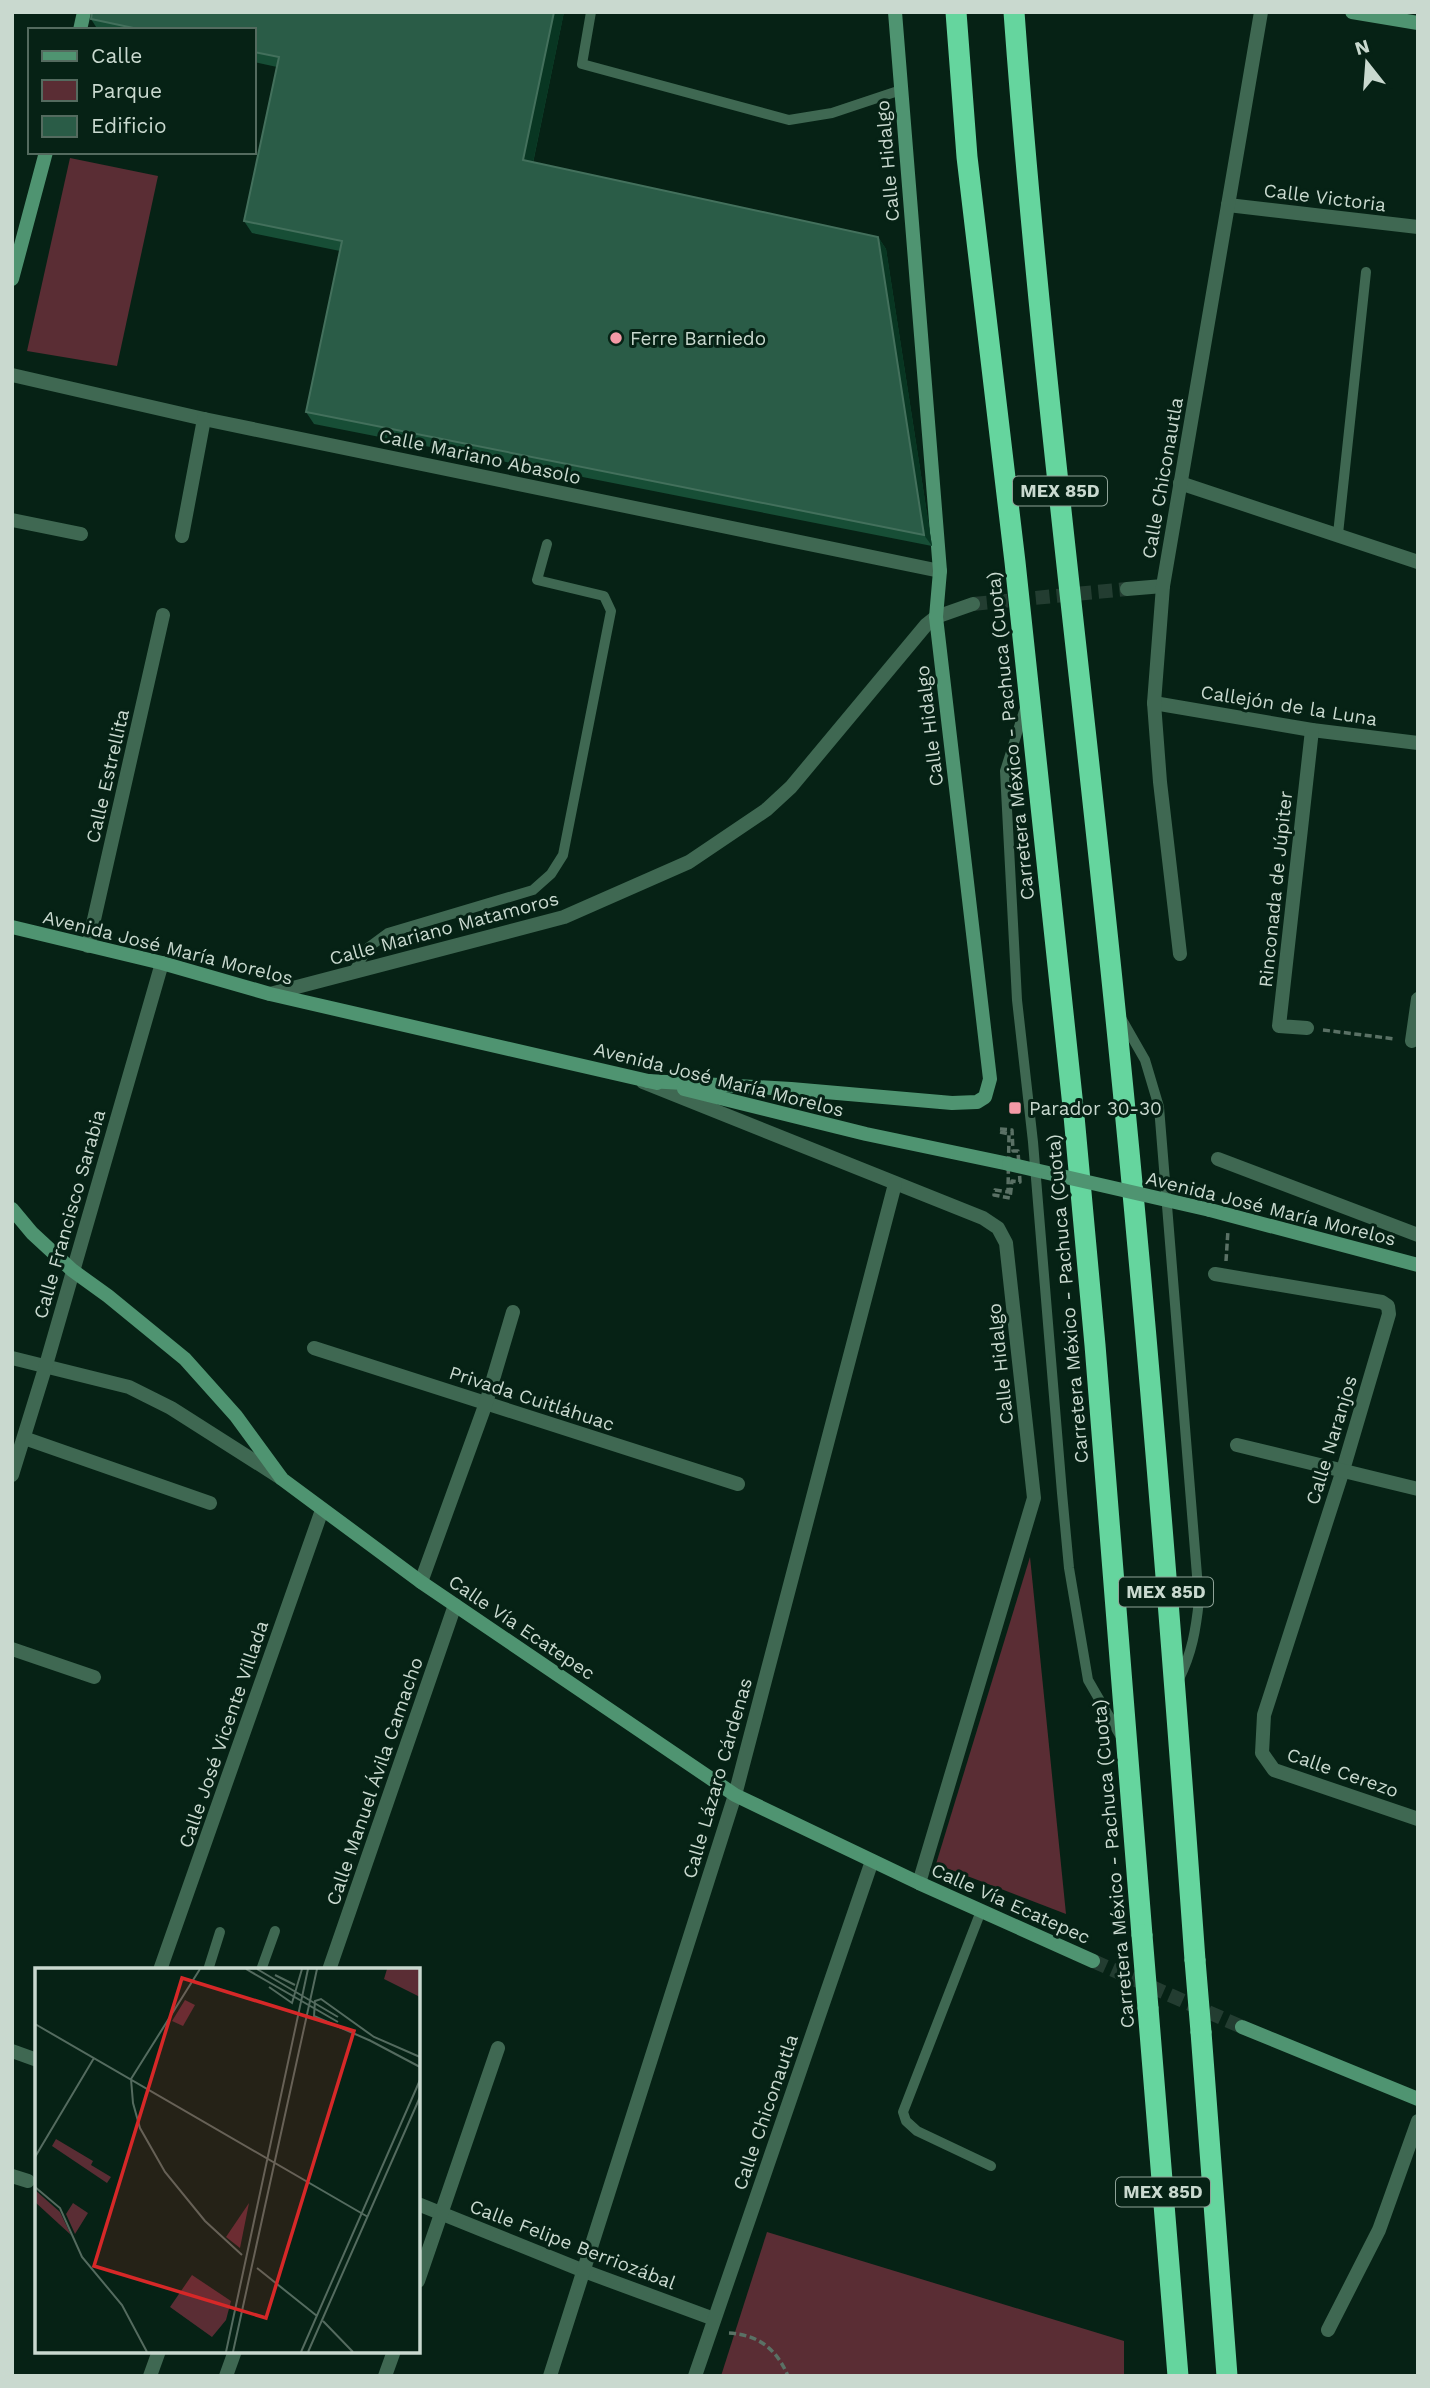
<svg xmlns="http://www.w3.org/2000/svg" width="1430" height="2388" viewBox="0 0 1430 2388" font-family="'Work Sans',sans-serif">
<rect width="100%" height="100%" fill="#062215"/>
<g fill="#5a2d34">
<polygon points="70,158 158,176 117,366 27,351"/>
<polygon points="1030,1557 1066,1914 936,1864"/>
<polygon points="767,2232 1124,2341 1124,2376 721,2376"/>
</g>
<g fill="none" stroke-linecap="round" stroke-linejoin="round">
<polyline stroke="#233d31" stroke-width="14" stroke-dasharray="14 7" stroke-linecap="butt" points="973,604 1127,589"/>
<polyline stroke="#233d31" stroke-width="14" stroke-dasharray="14 7" stroke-linecap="butt" points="1093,1961 1242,2027"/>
<g stroke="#5a7165" stroke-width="3.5" stroke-dasharray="7 3.5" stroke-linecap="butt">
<polyline points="1323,1030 1395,1039"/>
<polygon points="1000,1129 1012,1130 1013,1151 1018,1151 1020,1182 1012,1181 1010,1198 994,1195 995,1190 1008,1192 1009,1134 1000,1132"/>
<polyline points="1226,1261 1228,1230"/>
<path d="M729,2333C758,2335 776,2348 788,2376"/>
</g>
<g stroke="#3f6852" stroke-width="10">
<polyline points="591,12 582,64 789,120 832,113 901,90"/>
<polyline points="1338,534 1366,272"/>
<polyline points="1025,708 1005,771 1017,1000 1033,1142 1062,1493 1069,1568 1088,1680 1121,1737"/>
<polyline points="353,972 369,947 388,933 533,890 551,874 563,855 611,611 604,596 537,580 547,544"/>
<path d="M1121,1018L1145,1060L1159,1107L1199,1600C1196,1629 1192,1653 1179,1679"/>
<polyline points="981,1911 903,2112 906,2121 917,2131 991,2166"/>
<polyline points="208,1970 220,1932"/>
<polyline points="261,1970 275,1931"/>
</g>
<g stroke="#3f6852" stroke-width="14">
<polyline points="1228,205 1418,227"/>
<polyline points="12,375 204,419 940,571"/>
<polyline points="1180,483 1418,562"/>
<polyline points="12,520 81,534"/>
<polyline points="182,536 204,419"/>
<polyline points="1127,589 1163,586"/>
<polyline points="1154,703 1312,730 1418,743"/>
<polyline points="88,946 163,615"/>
<polyline points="1180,954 1160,782 1154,703 1163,586 1261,12"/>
<polyline points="270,994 564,917 689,862 766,810 791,787 926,625 936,617 973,604"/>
<polyline points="1307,1028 1279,1026 1312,730"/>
<polyline points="1412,1041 1418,999"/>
<polyline points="643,1082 983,1218 998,1228 1006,1243 1034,1498 919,1883"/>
<polyline points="1218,1159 1418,1235"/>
<polyline points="1215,1274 1382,1302 1388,1306 1389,1314 1343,1470 1264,1715 1262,1753 1274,1770 1418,1819"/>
<polyline points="314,1348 738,1484"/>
<polyline points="12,1358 129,1387 171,1408 281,1478"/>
<polyline points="24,1438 210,1503"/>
<polyline points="1237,1445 1418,1489"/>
<polyline points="12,1475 46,1365 162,963"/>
<polyline points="421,1582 486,1403 513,1312"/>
<polyline points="12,1649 94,1677"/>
<polyline points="160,1970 322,1510"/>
<polyline points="329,1970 455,1605"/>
<polyline points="12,2051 37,2060"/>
<polyline points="12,2176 28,2181"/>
<polyline points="418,2204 584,2271 714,2319"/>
<polyline points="418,2281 498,2048"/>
<polyline points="1328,2330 1379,2230 1418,2121"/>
<polyline points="150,2376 159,2351"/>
<polyline points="226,2376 235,2351"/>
<polyline points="385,2376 394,2351"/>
<polyline points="550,2376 735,1795 895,1184"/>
<polyline points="695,2376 872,1861"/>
</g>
<g stroke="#4f9471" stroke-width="14">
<polyline points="1352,12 1418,23"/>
<polyline points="80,30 84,12"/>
<polyline points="12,279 46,152"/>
<polyline points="12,927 162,963 270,994 657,1083"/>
<polyline points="648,1081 791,1089 952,1103 977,1102 985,1097 990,1079 936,617 940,571 895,12"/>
<polyline points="684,1089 866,1134 1009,1164"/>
<polyline points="12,1209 32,1233 72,1270 108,1296 185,1359 236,1416 282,1479 421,1582 735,1795 919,1883 1093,1961"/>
<polyline points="1210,1210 1418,1265"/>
<polyline points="1242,2027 1418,2099"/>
</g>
<g stroke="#65d59e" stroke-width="21">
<polyline points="956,12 967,157 1015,562 1074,1116 1095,1345 1142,1935"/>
<path d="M1014,12C1039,355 1084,697 1118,1039C1149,1345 1173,1653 1195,1960"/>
<polyline points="1148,2008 1178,2376"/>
<polyline points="1201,2032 1227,2376"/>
</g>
<polyline stroke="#4f9471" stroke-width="14" points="1009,1164 1210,1210"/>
<g stroke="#65d59e" stroke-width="21">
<polyline points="1142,1935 1148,2008"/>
<polyline points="1195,1960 1201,2032"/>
</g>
</g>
<polygon fill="#174e36" points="92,12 564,12 533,163 878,237 886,249 932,546 314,424 306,412 340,251 252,233 244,221 277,67 254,62 254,30 98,30 91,19"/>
<g fill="#083622">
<polygon points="554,12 564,12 531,172 523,160"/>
<polygon points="878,237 886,249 932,546 924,535"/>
</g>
<polygon fill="#2a5c47" stroke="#43705c" stroke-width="2" points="92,12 554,12 523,160 878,237 924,535 306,412 342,241 244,221 279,57 254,52 254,30 143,30 91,19"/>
<g fill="#f49aa6" stroke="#062215" stroke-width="2.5">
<circle cx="616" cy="338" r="7"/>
<rect x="1008" y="1101" width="14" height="14" rx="3.5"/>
</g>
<g text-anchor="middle" stroke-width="6" stroke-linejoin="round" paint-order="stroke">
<g fill="#062215" stroke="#8ea297" stroke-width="2">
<rect x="1013" y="476.5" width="94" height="29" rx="5"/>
<rect x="1119" y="1577.5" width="94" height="29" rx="5"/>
<rect x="1116" y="2177.5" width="94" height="29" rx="5"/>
</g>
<g font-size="18" font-weight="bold" fill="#c9d9cf">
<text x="1060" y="497">MEX 85D</text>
<text x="1166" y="1598">MEX 85D</text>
<text x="1163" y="2198">MEX 85D</text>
</g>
<g font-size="19" fill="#c9d9cf" stroke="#062215">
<text transform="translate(887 161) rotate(-95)" y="7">Calle Hidalgo</text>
<text transform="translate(1325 197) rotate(7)" y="7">Calle Victoria</text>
<text transform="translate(480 456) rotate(12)" y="7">Calle Mariano Abasolo</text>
<text transform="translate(1162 478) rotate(-80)" y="7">Calle Chiconautla</text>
<text transform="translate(1289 705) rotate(9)" y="7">Callejón de la Luna</text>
<text transform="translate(929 726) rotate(-97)" y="7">Calle Hidalgo</text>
<text transform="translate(1010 736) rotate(-96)" y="7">Carretera México - Pachuca (Cuota)</text>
<text transform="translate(107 776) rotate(-77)" y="7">Calle Estrellita</text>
<text transform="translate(1275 889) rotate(-84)" y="7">Rinconada de Júpiter</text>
<text transform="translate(444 928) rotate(-15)" y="7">Calle Mariano Matamoros</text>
<text transform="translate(168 947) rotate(14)" y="7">Avenida José María Morelos</text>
<text transform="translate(719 1079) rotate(14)" y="7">Avenida José María Morelos</text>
<text transform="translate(1271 1208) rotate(14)" y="7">Avenida José María Morelos</text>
<text transform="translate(69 1214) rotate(-74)" y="7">Calle Francisco Sarabia</text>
<text transform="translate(1067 1299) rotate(-95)" y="7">Carretera México - Pachuca (Cuota)</text>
<text transform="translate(1000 1364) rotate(-96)" y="7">Calle Hidalgo</text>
<text transform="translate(532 1398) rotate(18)" y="7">Privada Cuitláhuac</text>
<text transform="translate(1331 1440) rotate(-73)" y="7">Calle Naranjos</text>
<text transform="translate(522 1627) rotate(34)" y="7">Calle Vía Ecatepec</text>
<text transform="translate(223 1734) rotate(-71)" y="7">Calle José Vicente Villada</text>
<text transform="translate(1343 1772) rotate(19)" y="7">Calle Cerezo</text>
<text transform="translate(717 1778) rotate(-74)" y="7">Calle Lázaro Cárdenas</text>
<text transform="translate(374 1781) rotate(-71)" y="7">Calle Manuel Ávila Camacho</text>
<text transform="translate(1113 1864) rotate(-95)" y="7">Carretera México - Pachuca (Cuota)</text>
<text transform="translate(1011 1903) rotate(24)" y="7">Calle Vía Ecatepec</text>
<text transform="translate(765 2112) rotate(-71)" y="7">Calle Chiconautla</text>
<text transform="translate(573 2244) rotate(21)" y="7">Calle Felipe Berriozábal</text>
</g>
<g font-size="19" fill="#c9d9cf" stroke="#062215" text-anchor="start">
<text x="630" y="345">Ferre Barniedo</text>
<text x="1029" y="1115">Parador 30-30</text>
</g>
</g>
<g transform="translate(35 1968)">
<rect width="385" height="385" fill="#062215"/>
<path d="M352,1H385V29L349,11ZM150,32L160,37L148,58L137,53ZM21,171L58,193L56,197L76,209L72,215L17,178ZM0,222L25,244L36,267L0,234ZM38,235L53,245L40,266L31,246ZM214,235L205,280L191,269ZM157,307L196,333L191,352L177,369L135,339Z" fill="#5a2d34"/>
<path fill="none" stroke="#546b5f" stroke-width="2" d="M165,1L96,111L98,135L105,160L130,204L170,253L207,287M211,1L303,54M222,1L303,49M240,7L260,17M234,19L257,35L267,1M0,56L333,249M334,72L385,99M336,73L279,48L280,33L286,31L339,69L385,89M0,189L59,90M0,219L25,240L47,289L87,337L112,384M222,300L282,348M288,353L318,384M191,384L273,1M198,384L282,1M266,384L385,112M273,384L385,129"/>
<path fill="#d62828" fill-opacity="0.15" stroke="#d62828" stroke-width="3.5" d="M147,10L319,63L231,350L59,298Z"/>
<rect width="385" height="385" fill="none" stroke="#c9d9cf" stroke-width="3.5"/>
</g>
<rect width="1430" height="2388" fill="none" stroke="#c9d9cf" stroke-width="28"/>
<rect x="28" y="28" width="228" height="126" fill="#062215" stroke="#546b5f" stroke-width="2"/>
<rect x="42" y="51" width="35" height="10" fill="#4f9471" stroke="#546b5f" stroke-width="2"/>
<text x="91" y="63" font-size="21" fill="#c9d9cf">Calle</text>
<rect x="42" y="80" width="35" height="21" fill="#5a2d34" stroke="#546b5f" stroke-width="2"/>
<text x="91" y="98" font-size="21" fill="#c9d9cf">Parque</text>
<rect x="42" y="116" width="35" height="21" fill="#2a5c47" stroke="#546b5f" stroke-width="2"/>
<text x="91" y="133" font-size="21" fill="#c9d9cf">Edificio</text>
<g transform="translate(1367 63) rotate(343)" stroke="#062215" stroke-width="5" paint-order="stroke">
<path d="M0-5L12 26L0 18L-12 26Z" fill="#c9d9cf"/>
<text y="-10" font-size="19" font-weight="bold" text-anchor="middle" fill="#c9d9cf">N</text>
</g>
</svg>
